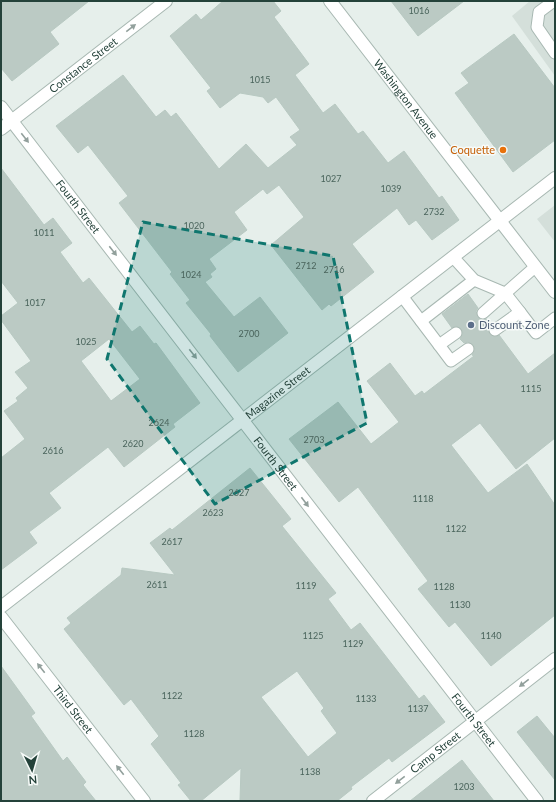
<svg xmlns="http://www.w3.org/2000/svg" width="556" height="802" viewBox="0 0 556 802" font-family="Lato,sans-serif">
<rect width="100%" height="100%" fill="#e6efeb"/>
<g fill="#d4dfda">
<polygon points="530,1 555,1 555,76 512,16"/>
<polygon points="555,205 555,242 537,219"/>
</g>
<g fill="#bbcac4" stroke="#b8c9c2" fill-rule="evenodd">
<polygon points="1,1 89,1 50,32 59,44 12,81 1,68"/>
<polygon points="223,1 273,1 281,11 274,17 309,64 295,75 323,113 335,104 358,134 363,131 388,163 404,151 439,198 442,196 459,220 432,240 416,220 409,225 397,208 352,244 374,272 331,306 329,304 322,310 271,245 304,217 279,185 267,194 263,189 234,212 247,230 209,259 216,269 210,274 212,277 205,282 234,317 260,297 288,333 238,372 210,336 211,334 186,303 190,300 170,274 172,272 119,203 128,196 88,145 78,153 56,126 123,75 156,117 165,110 171,117 176,113 219,169 246,144 268,168 297,145 290,137 300,130 276,97 268,103 263,97 240,93 220,108 207,91 211,88 170,36 196,14 201,20"/>
<polygon points="391,1 464,1 418,36"/>
<polygon points="514,34 555,88 555,140 513,172 455,93 469,83 461,73"/>
<path d="M1,168L44,225L53,218L72,243L60,252L83,283L89,278L132,332L140,326L154,344L156,343L200,403L173,424L175,427L124,467L108,447L49,493L61,508L29,532L37,543L1,570V458L25,439L4,411L18,401L16,398L28,388L15,372L31,361L1,320V316L18,303L1,281ZM109,339L140,379L111,401L81,361Z"/>
<polygon points="468,294 478,308 476,311 478,317 481,320 487,319 491,324 488,330 490,334 495,337 499,335 528,374 555,353 555,438 516,469 480,423 451,445 488,493 527,464 555,505 555,615 491,666 455,622 449,627 418,589 428,581 358,487 339,502 289,439 338,402 371,444 399,422 367,381 390,363 415,396 422,391 424,394 474,356 472,355 475,349 473,345 468,342 464,343 460,339 463,333 461,329 456,326 452,328 442,314"/>
<path d="M250,468L291,519L282,526L336,593L328,599L351,630L360,623L419,699L424,695L445,722L392,762L389,758L351,787L352,789L337,801H240L241,768L201,801H191L178,785L181,783L151,744L159,736L131,699L124,705L64,629L71,623L67,618L121,575L122,568L175,575L150,543L170,528L172,530ZM297,671L324,708L321,711L337,733L308,757L261,697Z"/>
<polygon points="1,666 35,713 31,716 63,761 67,757 86,782 83,785 96,801 1,801"/>
<polygon points="537,716 555,738 555,780 517,732"/>
<polygon points="462,760 494,801 410,801"/>
</g>
<g fill="none" stroke-linecap="round" stroke-linejoin="round">
<defs>
<g id="service">
<polyline points="554,1 539,12 537,27 555,53"/>
<polyline points="453,257 474,280 505,293 520,312 495,330"/>
<polyline points="402,296 439,345 456,333"/>
<polyline points="520,312 536,333 555,318"/>
<polyline points="483,313 535,267"/>
<polyline points="421,321 474,280"/>
<polyline points="439,345 451,361 468,349"/>
</g>
<g id="minor">
<path id="s1" d="M330,1L555,292"/>
<path id="s2" d="M1,107C180,338 357,571 537,801"/>
<path id="s3" d="M1,129L166,1"/>
<path id="s4" d="M1,617L144,801"/>
<path id="s5" d="M373,801L555,659"/>
</g>
<g id="tertiary">
<path id="s6" d="M1,607L555,178"/>
</g>
</defs>
<use href="#service" stroke="#a8b8b2" stroke-width="13"/>
<use href="#minor" stroke="#a8b8b2" stroke-width="14"/>
<use href="#tertiary" stroke="#a8b8b2" stroke-width="14"/>
<use href="#service" stroke="#fff" stroke-width="11"/>
<use href="#minor" stroke="#fff" stroke-width="12"/>
<use href="#tertiary" stroke="#fff" stroke-width="12"/>
</g>
<defs><path id="oneway-solid" d="M-6-.8H1V-3.2L6.5 0L1 3.2V.8H-6Z"/></defs>
<g fill="#92a09c">
<use href="#oneway-solid" transform="translate(131 28) rotate(-38)"/>
<use href="#oneway-solid" transform="translate(25 138) rotate(52)"/>
<use href="#oneway-solid" transform="translate(113 251) rotate(52)"/>
<use href="#oneway-solid" transform="translate(193 354) rotate(52)"/>
<use href="#oneway-solid" transform="translate(305 502) rotate(53)"/>
<use href="#oneway-solid" transform="translate(41 668) rotate(-128)"/>
<use href="#oneway-solid" transform="translate(524 683) rotate(142)"/>
<use href="#oneway-solid" transform="translate(120 770) rotate(-128)"/>
<use href="#oneway-solid" transform="translate(400 780) rotate(142)"/>
</g>
<path fill="#0f766e" fill-opacity="0.2" stroke="#0f766e" stroke-width="3" stroke-dasharray="8 5" stroke-linejoin="round" d="M143,222L333,256L367,423L215,504L107,359Z"/>
<circle fill="#e8710a" stroke="#f7fbf9" stroke-width="1.5" cx="503" cy="150" r="4"/>
<circle fill="#5c6f8a" stroke="#f7fbf9" stroke-width="1.5" cx="471" cy="325" r="4"/>
<g text-anchor="middle" stroke-width="3" stroke-linejoin="round" paint-order="stroke">
<g font-size="9" fill="#4a645c">
<text x="419" y="14">1016</text>
<text x="260" y="83">1015</text>
<text x="331" y="182">1027</text>
<text x="391" y="192">1039</text>
<text x="434" y="215">2732</text>
<text x="194" y="229">1020</text>
<text x="44" y="236">1011</text>
<text x="306" y="269">2712</text>
<text x="334" y="273">2716</text>
<text x="191" y="278">1024</text>
<text x="35" y="306">1017</text>
<text x="249" y="337">2700</text>
<text x="86" y="345">1025</text>
<text x="531" y="392">1115</text>
<text x="159" y="426">2624</text>
<text x="314" y="443">2703</text>
<text x="133" y="447">2620</text>
<text x="53" y="454">2616</text>
<text x="239" y="496">2627</text>
<text x="423" y="502">1118</text>
<text x="213" y="516">2623</text>
<text x="456" y="532">1122</text>
<text x="172" y="545">2617</text>
<text x="157" y="588">2611</text>
<text x="306" y="589">1119</text>
<text x="444" y="590">1128</text>
<text x="460" y="608">1130</text>
<text x="313" y="639">1125</text>
<text x="491" y="639">1140</text>
<text x="353" y="647">1129</text>
<text x="172" y="699">1122</text>
<text x="366" y="702">1133</text>
<text x="418" y="712">1137</text>
<text x="194" y="737">1128</text>
<text x="310" y="775">1138</text>
<text x="464" y="790">1203</text>
</g>
<g font-size="11" fill="#24423a" stroke="#f7fbf9">
<text dy="4" stroke="none"><textPath href="#s3" startOffset="104">Constance Street</textPath></text>
<text dy="4" stroke="none"><textPath href="#s1" startOffset="124">Washington Avenue</textPath></text>
<text dy="4" stroke="none"><textPath href="#s2" startOffset="126">Fourth Street</textPath></text>
<text dy="4" stroke="none"><textPath href="#s6" startOffset="350">Magazine Street</textPath></text>
<text dy="4" stroke="none"><textPath href="#s2" startOffset="450">Fourth Street</textPath></text>
<text dy="4" stroke="none"><textPath href="#s4" startOffset="117">Third Street</textPath></text>
<text dy="4" stroke="none"><textPath href="#s2" startOffset="774">Fourth Street</textPath></text>
<text dy="4" stroke="none"><textPath href="#s5" startOffset="79">Camp Street</textPath></text>
</g>
<g font-size="11" fill="#c56008" stroke="#f7fbf9" text-anchor="end">
<text x="495" y="154">Coquette</text>
</g>
<g font-size="11" fill="#4e5e75" stroke="#f7fbf9" text-anchor="start">
<text x="479" y="329">Discount Zone</text>
</g>
</g>
<rect width="556" height="802" fill="none" stroke="#24423a" stroke-width="4"/>
<g transform="translate(32 770) rotate(175)" stroke="#f7fbf9" stroke-width="3" paint-order="stroke">
<path d="M0-3L7 15L0 10L-7 15Z" fill="#24423a"/>
<text y="-6" font-size="11" font-weight="bold" text-anchor="middle" fill="#24423a">N</text>
</g>
</svg>
